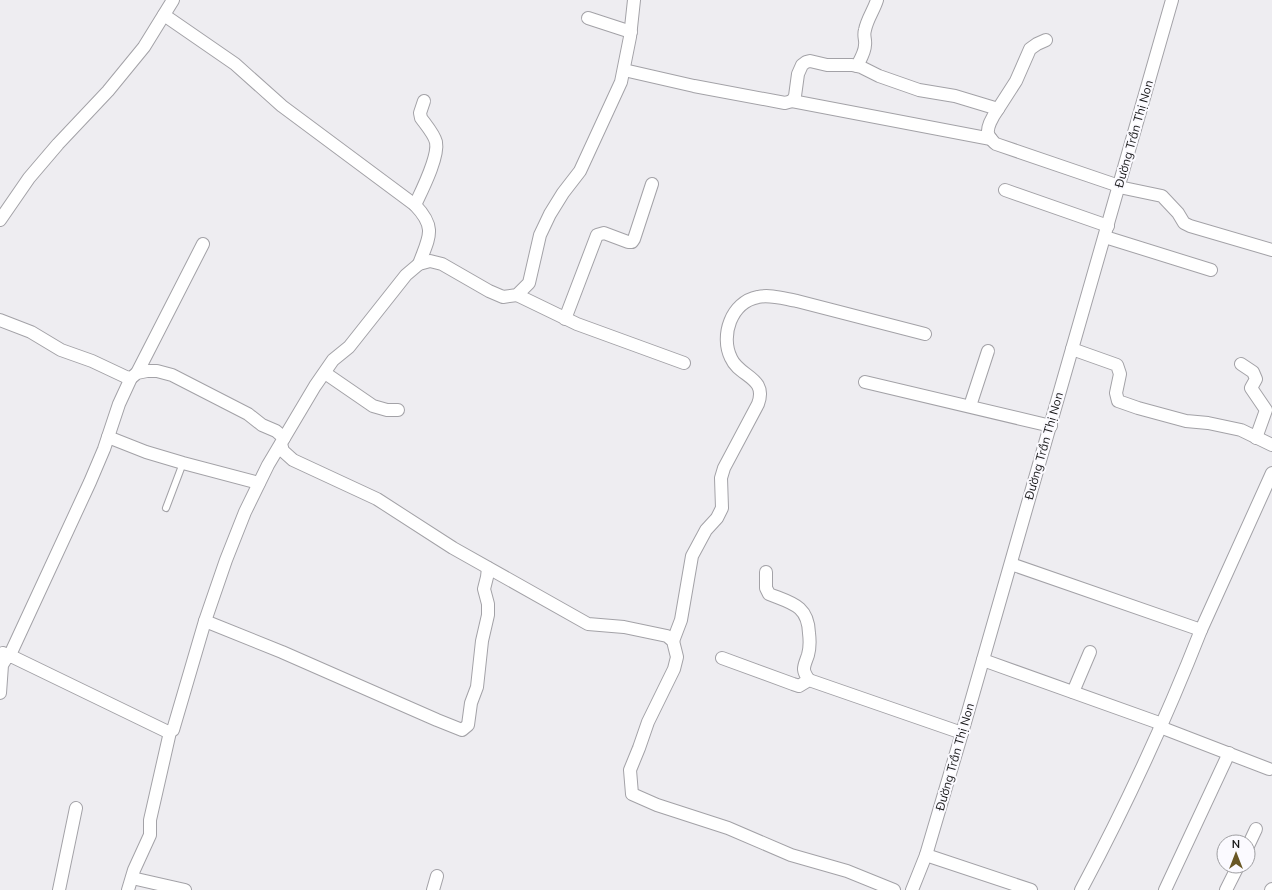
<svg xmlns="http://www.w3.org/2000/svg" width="1272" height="890" viewBox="0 0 1272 890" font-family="Mulish,sans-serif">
<rect width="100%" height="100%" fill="#eeedf1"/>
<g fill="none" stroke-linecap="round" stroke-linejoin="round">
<defs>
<polyline id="service" points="166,508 183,463"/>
<g id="minor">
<path d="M164,15L235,64L282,106L415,205C437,228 429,237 419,264"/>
<polyline points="588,18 631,32"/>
<path d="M857,66C860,60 865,52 865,45C866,40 863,36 865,30C867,19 874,10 877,0"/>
<path d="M624,70L694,86L785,103L792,101L795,96L798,74L802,65L806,62L810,61L827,65H852L861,67L879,76L919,90L955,96L998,109C993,116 985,129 989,136C991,139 993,142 996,144L1119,186"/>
<polyline points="792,101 991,139"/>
<polyline points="998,109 1016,81 1030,49 1037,44 1046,40"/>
<polyline points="1119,187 1162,196 1178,213 1184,223 1190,226 1272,250"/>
<polyline points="1005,190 1108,226"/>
<path d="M415,205C422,190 439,157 436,142C434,134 426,125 421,118L420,113L424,101"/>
<polyline points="0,220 29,178 58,144 108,91 144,47 173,0"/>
<polyline points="1105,237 1211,270"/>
<polyline points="517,295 577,324 684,363"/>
<polyline points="565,319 597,235 604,233 628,242 632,242 634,239 652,184"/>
<polyline points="0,320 31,332 61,350 92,361 126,377 131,378 137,373 147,371 157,371 172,375 248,414 262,425 276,431 284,438"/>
<polyline points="1072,349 1117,365 1120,374 1116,393 1118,401 1138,408 1186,421 1208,423 1241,430 1272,445"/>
<polyline points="1241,364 1253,372 1256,379 1251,388 1266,410 1256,438"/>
<polyline points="137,373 203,244"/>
<polyline points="325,373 373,406 387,410 398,410"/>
<polyline points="865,382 1051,426"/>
<polyline points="970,406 988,351"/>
<polyline points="108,437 146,452 183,463 259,483"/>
<polyline points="281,444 283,451 293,460 377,499 453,548 588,624 624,627 667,636 673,641 677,657 674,669 648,722 639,748 630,770 632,794 657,805 728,828 791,855 847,871 894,890"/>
<path d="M1011,564L1201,630C1166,719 1126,806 1081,890"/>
<path d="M766,572V588L769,594C791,603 808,605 809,633C810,641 810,648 808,655C804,667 801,669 809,680"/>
<polyline points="205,621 282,652 437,720 462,730 468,725 471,703 477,687 482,641 488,615 488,604 484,589 487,577 488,568"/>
<polyline points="1201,630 1272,473"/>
<path d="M673,641L681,620L692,556L706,530L717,518L722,508L721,478L724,468L758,404C768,377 739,377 731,358C720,336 731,302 758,297C770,294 785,299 797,301L925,334"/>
<polyline points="3,653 9,657 90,482 104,449 119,404 131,378"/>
<polyline points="722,658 793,684 799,686 809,680 962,733"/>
<polyline points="983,660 1162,724"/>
<polyline points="1073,692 1090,652"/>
<polyline points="0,693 2,665 7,657 13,657 168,732 173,730 205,621 226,560 245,512 268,465 315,386 333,360 349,347 406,275 419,264 430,261 442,264 489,291 503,297 517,295 529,283 540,235 550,214 563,193 580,171 621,82 630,37 634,0"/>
<polyline points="1160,727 1269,769"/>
<polyline points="1248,846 1256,829"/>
<polyline points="926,855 1031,890"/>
<polyline points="132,878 185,890"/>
<polyline points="59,890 76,808"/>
<polyline points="128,890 134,870 150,835 150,820 170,732"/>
<polyline points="433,890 437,876"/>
<polyline points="912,890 926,855 962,733 1172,0"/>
<polyline points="1165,890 1229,753"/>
<polyline points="1226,890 1238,866"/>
<polyline points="1271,890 1272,889"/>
</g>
</defs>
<use href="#service" stroke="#a3a2a7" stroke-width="8"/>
<use href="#minor" stroke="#a3a2a7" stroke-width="14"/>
<use href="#service" stroke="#fff" stroke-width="6"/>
<use href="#minor" stroke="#fff" stroke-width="12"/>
</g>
<g text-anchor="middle" stroke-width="4" stroke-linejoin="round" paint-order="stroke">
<g font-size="12" fill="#161617" stroke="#fbfaff">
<text transform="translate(1134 134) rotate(-74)" y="4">Đường Trần Thị Non</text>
<text transform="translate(1044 446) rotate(-74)" y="4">Đường Trần Thị Non</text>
<text transform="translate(955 757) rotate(-74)" y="4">Đường Trần Thị Non</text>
</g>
</g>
<g transform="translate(1236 854)"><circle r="19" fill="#fbfaff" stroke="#9f9fa2"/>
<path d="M0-3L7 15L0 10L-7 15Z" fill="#695725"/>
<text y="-6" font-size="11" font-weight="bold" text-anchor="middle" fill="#161617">N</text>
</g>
</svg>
